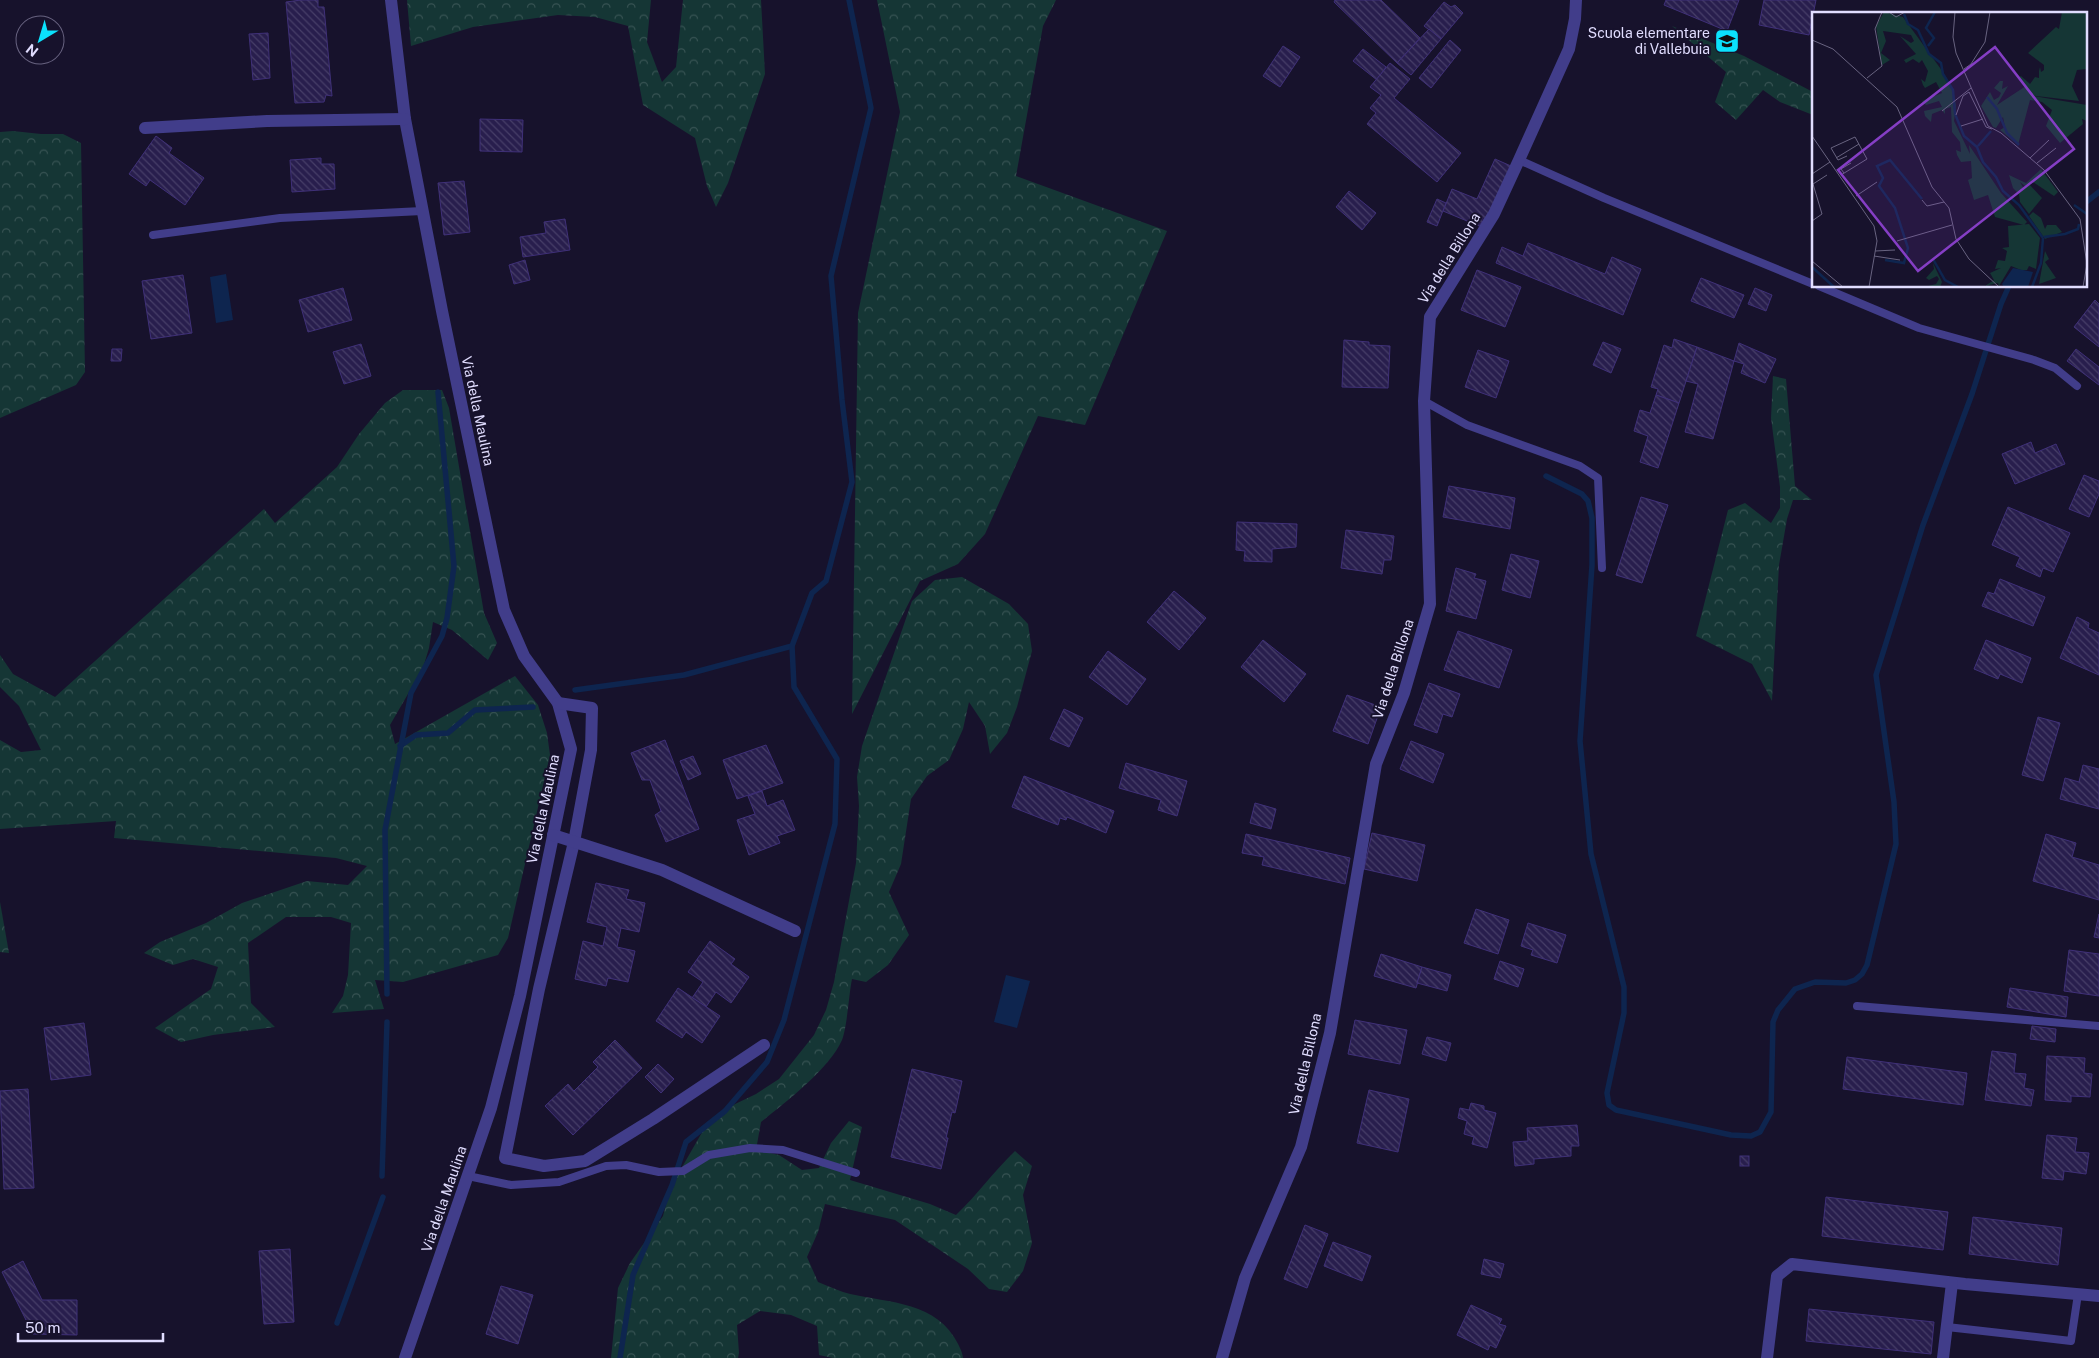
<svg xmlns="http://www.w3.org/2000/svg" width="2099" height="1358" viewBox="0 0 2099 1358" font-family="'Public Sans',sans-serif">
<defs>
<pattern id="forest-crowns" width="20" height="18" patternUnits="userSpaceOnUse" patternTransform="scale(1.25)"><rect width="20" height="18" fill="#153635"/><path d="M2 6a3 3 0 1 1 6 0M12 15a3 3 0 1 1 6 0" fill="none" stroke="#375353"/></pattern>
<pattern id="building-back-hatch" width="6" height="6" patternUnits="userSpaceOnUse" patternTransform="scale(1.25)"><rect width="6" height="6" fill="#281e4d"/><path d="M-1 5l2 2M0 0l6 6M5-1l2 2" fill="none" stroke="#473e68"/></pattern>
</defs>
<rect width="100%" height="100%" fill="#17122c"/>
<g fill="url(#forest-crowns)">
<polygon points="407,0 651,0 647,42 662,82 676,67 683,0 761,0 765,74 728,183 716,207 707,186 695,138 643,105 628,26 595,17 558,15 473,27 411,46"/>
<polygon points="877,0 1056,0 1043,26 1016,176 1167,231 1085,425 1038,416 985,534 958,564 920,581 852,714 858,313 900,112"/>
<polygon points="1672,26 1744,56 1813,92 1813,115 1780,102 1763,90 1736,120 1715,102 1726,72"/>
<polygon points="13,131 41,134 63,134 81,143 85,372 76,385 0,418 0,132"/>
<polygon points="1773,376 1786,379 1795,486 1812,500 1793,500 1787,519 1779,565 1772,701 1752,664 1696,636 1728,510 1745,503 1771,523 1780,508 1780,487 1771,418"/>
<polygon points="403,390 442,390 449,408 484,613 497,643 488,660 452,630 433,622 429,648 423,668 390,725 395,744 515,676 538,705 547,733 550,755 508,938 498,955 403,982 375,980 384,1009 332,1013 343,996 348,975 351,923 331,917 286,917 248,943 251,1003 275,1027 213,1035 181,1042 155,1028 211,989 218,967 193,959 173,965 144,953 160,942 206,923 242,903 307,881 348,885 367,866 336,858 114,838 116,821 0,829 0,740 21,752 41,750 19,706 0,687 0,655 13,674 55,697 264,509 275,523 337,467 359,434 385,403"/>
<path d="M962,577L1009,604L1028,624L1032,651L1017,707L1007,733L990,754L985,726L969,702L963,729L949,760L927,776L911,799L901,864L889,892L909,935L888,965L866,982L852,979C849,993 847,1028 842,1040C829,1069 786,1102 761,1122L756,1150L779,1155L802,1170L819,1168L831,1143L849,1121L862,1127L850,1180L930,1204L956,1215C977,1195 994,1171 1015,1151L1032,1166L1023,1195L1032,1243L1023,1271L1007,1292L989,1289L968,1269L895,1220L825,1204L818,1232L807,1257L818,1282C826,1285 834,1289 843,1292C881,1303 930,1299 954,1337C958,1344 962,1350 963,1358H833L819,1355L817,1326L791,1315L760,1311L737,1325L739,1353L738,1358H611L618,1288L630,1263L663,1216L670,1188L708,1122L731,1106L756,1094L779,1079L814,1035L826,1010L834,982L856,863L859,806L857,777L862,746L912,601L935,580Z"/>
<polygon points="0,902 9,953 0,952"/>
</g>
<g fill="#0e254f">
<polygon points="226,274 233,320 216,323 210,277"/>
<polygon points="1006,975 1030,981 1017,1028 994,1022"/>
</g>
<g fill="none" stroke-linecap="round" stroke-linejoin="round">
<g stroke="#0e254f" stroke-width="5.5">
<polyline points="2085,203 2099,192"/>
<polyline points="1546,476 1582,494 1588,501 1592,518 1592,565 1580,741 1591,854 1624,987 1624,1013 1607,1093 1609,1105 1616,1110 1731,1135 1751,1136 1760,1132 1771,1112 1773,1022 1778,1010 1795,989 1815,982 1846,983 1855,980 1862,974 1867,965 1896,844 1894,802 1876,675 1923,525 1972,394 2001,304 2009,286"/>
<polyline points="575,690 684,675 792,646"/>
<polyline points="400,746 416,735 448,733 475,710 533,707"/>
<polyline points="387,994 385,830 411,693 442,636 447,618 454,566 438,392"/>
<polyline points="382,1176 387,1022"/>
<polyline points="337,1323 383,1197"/>
<polyline points="620,1358 633,1275 672,1185 686,1142 725,1111 767,1062 784,1020 835,824 837,759 794,687 792,646 812,593 826,581 852,482 842,400 831,276 871,108 849,0"/>
</g>
</g>
<g fill="url(#building-back-hatch)" stroke="#3f3078">
<polygon points="301,0 318,0 318,7 324,7 332,96 326,95 324,102 295,103 286,2"/>
<polygon points="1335,0 1381,0 1420,38 1397,63 1334,2"/>
<polygon points="1666,0 1739,0 1727,31 1664,5"/>
<polygon points="1764,0 1816,0 1809,35 1759,25"/>
<polygon points="1444,2 1451,7 1455,5 1463,13 1441,39 1424,26"/>
<polygon points="1429,29 1441,39 1411,75 1397,63"/>
<polygon points="268,33 270,78 253,80 249,34"/>
<polygon points="1450,40 1461,50 1431,88 1419,78"/>
<polygon points="1283,46 1300,57 1280,87 1263,76"/>
<polygon points="1363,49 1386,67 1377,80 1353,61"/>
<polygon points="1390,63 1410,79 1394,98 1461,153 1437,182 1367,124 1376,113 1370,108 1381,95 1370,87"/>
<polygon points="480,119 523,120 522,152 480,151"/>
<polygon points="156,136 172,148 169,153 204,178 185,205 150,180 146,186 129,174"/>
<polygon points="321,158 321,164 334,164 335,189 292,192 290,160"/>
<polygon points="1495,159 1511,166 1493,208 1479,226 1443,211 1452,189 1477,199"/>
<polygon points="464,181 470,232 444,235 438,183"/>
<polygon points="1349,191 1376,213 1362,230 1336,207"/>
<polygon points="1437,199 1446,203 1437,226 1427,222"/>
<polygon points="565,219 570,250 523,257 520,237 546,233 544,222"/>
<polygon points="1528,243 1605,274 1612,257 1641,269 1623,315 1496,263 1502,247 1523,256"/>
<polygon points="525,260 530,280 514,284 509,265"/>
<polygon points="1477,270 1521,287 1505,327 1461,310"/>
<polygon points="183,275 192,333 151,339 142,281"/>
<polygon points="1701,278 1744,295 1734,318 1691,301"/>
<polygon points="343,288 352,320 308,332 299,300"/>
<polygon points="1755,288 1772,295 1766,311 1748,304"/>
<polygon points="2095,300 2099,304 2099,347 2074,327"/>
<polygon points="1674,339 1697,347 1679,403 1656,395 1658,389 1651,387 1664,345 1672,348"/>
<polygon points="1344,340 1369,342 1369,345 1390,346 1388,388 1342,387"/>
<polygon points="1603,342 1621,349 1611,373 1593,365"/>
<polygon points="1739,343 1776,359 1765,383 1741,373 1744,364 1734,361"/>
<polygon points="361,344 371,376 344,384 333,352"/>
<polygon points="1697,347 1734,361 1713,439 1685,432 1698,384 1686,381"/>
<polygon points="112,349 122,349 121,361 111,361"/>
<polygon points="2076,349 2099,367 2099,385 2067,361"/>
<polygon points="1478,350 1509,361 1496,398 1465,387"/>
<polygon points="1656,395 1679,403 1658,468 1640,462 1648,436 1634,431 1640,410 1650,413"/>
<polygon points="2031,442 2035,453 2056,444 2065,464 2015,484 2002,454"/>
<polygon points="2084,475 2099,481 2099,494 2089,517 2069,509"/>
<polygon points="1449,486 1515,498 1510,529 1443,517"/>
<polygon points="1641,497 1668,505 1642,583 1616,575"/>
<polygon points="2008,507 2070,533 2053,572 2043,568 2040,577 2016,566 2020,557 1992,545"/>
<polygon points="1237,522 1297,524 1296,547 1272,549 1272,562 1244,561 1245,551 1236,550"/>
<polygon points="1346,530 1394,536 1391,560 1384,560 1382,574 1341,568"/>
<polygon points="1511,554 1539,561 1530,598 1502,590"/>
<polygon points="1456,568 1476,574 1474,578 1486,581 1476,619 1446,611"/>
<polygon points="2000,579 2045,597 2033,626 1982,606 1988,592 1994,594"/>
<polygon points="1174,591 1206,618 1179,650 1147,622"/>
<polygon points="2077,617 2089,623 2088,628 2099,633 2099,675 2060,658"/>
<polygon points="1458,631 1512,650 1499,688 1444,670"/>
<polygon points="1263,640 1306,674 1284,702 1241,667"/>
<polygon points="1986,640 2031,658 2022,683 2000,674 1998,679 1974,669"/>
<polygon points="1108,651 1146,679 1127,705 1089,677"/>
<polygon points="1429,683 1460,694 1452,717 1443,714 1437,733 1414,725"/>
<polygon points="1347,695 1381,707 1368,744 1333,731"/>
<polygon points="1064,709 1083,718 1069,747 1050,739"/>
<polygon points="2038,717 2060,723 2043,781 2022,775"/>
<polygon points="665,740 699,829 666,842 655,815 661,811 650,780 642,780 631,753"/>
<polygon points="1411,741 1444,754 1433,783 1400,769"/>
<polygon points="766,745 783,783 737,799 723,760"/>
<polygon points="693,756 701,774 688,780 680,761"/>
<polygon points="1126,763 1187,781 1177,816 1158,810 1161,800 1119,788"/>
<polygon points="2083,765 2099,769 2099,809 2060,799 2065,778 2079,782"/>
<polygon points="1024,776 1114,811 1106,833 1067,817 1066,820 1060,818 1058,825 1012,807"/>
<polygon points="762,791 767,806 783,800 795,830 777,836 780,843 749,855 737,820 755,814 748,796"/>
<polygon points="1255,803 1276,809 1271,829 1250,823"/>
<polygon points="1372,833 1425,845 1417,881 1364,869"/>
<polygon points="1246,834 1350,858 1345,884 1262,865 1264,857 1242,853"/>
<polygon points="2046,834 2076,843 2072,857 2099,865 2099,900 2033,881"/>
<polygon points="596,883 629,890 626,899 645,903 639,932 621,928 617,947 635,951 628,982 608,978 606,986 575,979 583,941 603,946 607,927 587,922"/>
<polygon points="1476,909 1509,920 1498,954 1464,943"/>
<polygon points="2099,914 2099,938 2094,937"/>
<polygon points="1528,923 1566,935 1557,963 1531,955 1533,950 1521,946"/>
<polygon points="710,941 735,959 731,964 749,977 731,1003 716,992 706,1007 692,998 703,982 688,972"/>
<polygon points="2069,950 2099,954 2099,996 2064,991"/>
<polygon points="1381,954 1422,967 1416,988 1374,976"/>
<polygon points="1500,961 1524,969 1518,987 1494,979"/>
<polygon points="1422,967 1451,975 1447,991 1417,983"/>
<polygon points="678,988 720,1016 702,1043 686,1032 682,1038 656,1021"/>
<polygon points="2010,988 2068,997 2066,1017 2007,1007"/>
<polygon points="1355,1020 1407,1030 1400,1064 1348,1054"/>
<polygon points="84,1023 91,1075 51,1080 44,1028"/>
<polygon points="2032,1026 2056,1029 2055,1042 2030,1039"/>
<polygon points="1427,1037 1451,1043 1446,1061 1422,1054"/>
<polygon points="615,1040 642,1068 573,1135 545,1106 568,1084 574,1091 598,1067 593,1062"/>
<polygon points="1992,1051 2016,1054 2014,1073 2026,1074 2024,1088 2034,1090 2031,1106 1985,1100"/>
<polygon points="2047,1056 2085,1058 2084,1073 2092,1074 2090,1097 2071,1096 2071,1102 2045,1100"/>
<polygon points="1847,1057 1967,1073 1963,1105 1843,1089"/>
<polygon points="658,1064 674,1079 661,1093 645,1077"/>
<polygon points="912,1069 962,1081 955,1113 952,1112 946,1138 948,1138 941,1169 891,1157"/>
<polygon points="28,1089 34,1188 4,1189 0,1091"/>
<polygon points="1369,1090 1409,1099 1398,1152 1357,1143"/>
<polygon points="1471,1103 1484,1106 1484,1110 1496,1113 1487,1148 1472,1144 1474,1137 1464,1134 1467,1121 1458,1118 1460,1108 1469,1110"/>
<polygon points="1577,1125 1579,1146 1571,1146 1571,1156 1534,1159 1534,1164 1515,1166 1513,1142 1528,1141 1527,1128"/>
<polygon points="2047,1135 2077,1138 2075,1152 2089,1153 2086,1174 2064,1171 2063,1180 2042,1178"/>
<rect x="1740" y="1156" width="9" height="10"/>
<polygon points="1826,1197 1948,1212 1943,1250 1822,1236"/>
<polygon points="1973,1217 2062,1228 2058,1265 1969,1254"/>
<polygon points="1305,1225 1328,1234 1307,1288 1284,1279"/>
<polygon points="1333,1242 1371,1256 1362,1281 1324,1266"/>
<polygon points="290,1249 294,1322 264,1324 259,1251"/>
<polygon points="1484,1259 1504,1264 1500,1278 1481,1274"/>
<polygon points="23,1261 42,1300 77,1300 77,1335 33,1334 2,1272"/>
<polygon points="501,1286 533,1295 518,1344 486,1334"/>
<polygon points="1471,1305 1502,1319 1499,1324 1506,1326 1496,1348 1490,1345 1488,1350 1457,1335"/>
<polygon points="1809,1309 1934,1322 1931,1354 1806,1341"/>
</g>
<g fill="none" stroke-linecap="round" stroke-linejoin="round">
<g stroke="#413d8a" stroke-width="8">
<polyline points="1519,160 1604,198 1813,284"/>
<polyline points="153,235 280,218 422,211"/>
<polyline points="1819,286 1919,328 2034,360 2055,368 2077,386"/>
<polyline points="1424,401 1467,425 1580,466 1598,478 1602,568"/>
<polyline points="1857,1006 2099,1026"/>
<polyline points="468,1176 511,1185 559,1182 606,1166 626,1165 659,1172 683,1171 709,1155 750,1148 783,1150 856,1173"/>
<polyline points="1947,1327 2071,1341 2078,1294"/>
</g>
<g stroke="#413d8a" stroke-width="12">
<polyline points="391,0 405,119 442,311 504,610 524,656 558,703 571,749 520,996 491,1108 405,1358"/>
<polyline points="145,128 267,121 405,119"/>
<polyline points="558,703 592,708 591,750 574,842 539,989 505,1158 544,1166 585,1161 653,1119 764,1045"/>
<polyline points="553,835 662,870 795,931"/>
<polyline points="1222,1358 1245,1278 1301,1147 1330,1033 1376,764 1404,693 1430,604 1424,401 1430,317 1494,214 1519,160 1569,49 1575,19 1576,0"/>
<polyline points="1767,1358 1777,1276 1792,1264 1965,1284 2099,1296"/>
<polyline points="1943,1358 1952,1283"/>
</g>
</g>
<defs>
<symbol id="school-square" viewBox="-11 -11 22 22"><rect x="-9" y="-9" width="18" height="18" rx="4" fill="#0be1fc" stroke="#17122c"/><path d="M0-5L7-2L0 1L-7-2ZM-4 1L0 2.5L4 1V4Q0 6-4 4Z" fill="#111"/></symbol>
</defs>
<g fill-rule="evenodd">
<use href="#school-square" x="1713" y="27" width="28" height="28"/>
</g>
<g text-anchor="middle" stroke-width="4" stroke-linejoin="round" paint-order="stroke">
<g font-size="14" fill="#e1ddff" stroke="#17122c" text-anchor="end">
<text x="1710" y="38">Scuola elementare<tspan x="1710" dy="16">di Vallebuia</tspan></text>
</g>
<g font-size="14" fill="#e1ddff" stroke="#17122c">
<text transform="translate(1449 258) rotate(-58)" y="5">Via della Billona</text>
<text transform="translate(478 411) rotate(78)" y="5">Via della Maulina</text>
<text transform="translate(1393 669) rotate(-72)" y="5">Via della Billona</text>
<text transform="translate(543 809) rotate(-78)" y="5">Via della Maulina</text>
<text transform="translate(1305 1064) rotate(-77)" y="5">Via della Billona</text>
<text transform="translate(444 1199) rotate(-71)" y="5">Via della Maulina</text>
</g>
</g>
<g transform="translate(1812 12)">
<rect width="275" height="275" fill="#17122c"/>
<path d="M217,172L230,186L217,202L208,190L207,182Z" fill="#153635"/>
<path d="M72,0L91,5L131,60L141,77L144,94L142,109L158,142L157,133L189,181L215,210L212,213L183,205L176,183L162,188L156,168L160,166L159,149L149,150L145,143L144,138L149,140L148,130L140,120L139,95L133,97V102L130,98L120,102L119,110L113,104L112,99L130,95L127,89L114,93L110,89L130,81L124,70L113,76L111,73L109,67L113,70L116,59L110,48L107,51L101,47L94,51L92,48L104,42L88,24L99,31L102,29L99,23L71,19L74,29L69,41L78,48L70,53L64,14ZM250,0H275V57L265,58L260,74L267,89L216,83L275,93V109L270,107L271,112L248,131L234,114L240,98L230,90L218,88L206,133L188,118L193,115L191,105L184,116L181,115L169,94L178,80L182,88L187,85L189,81L182,76L188,69H191L190,77L196,74L185,93L214,74L206,66L209,64L218,72L223,65L227,66V59L228,55L229,60L232,58V53L216,41L244,15L247,17ZM229,157L246,180L242,184L221,170L214,175L208,170L212,177L207,182L201,176L197,163L214,171ZM221,200L229,206L233,217L235,213H244L250,220L233,227L217,204ZM217,212L228,226L224,257L217,254L215,258H209L199,254L187,274L186,271L173,274L182,268L178,261L189,256L183,257L186,248L193,249L195,239L190,236L197,235L196,214ZM233,239L237,247L233,250L244,266L227,272ZM121,251L130,270L128,275L116,274L124,272L127,267L125,264L117,268L114,266L122,257Z" fill="#153635"/>
<path d="M201,256L221,260L216,275H192L190,272Z" fill="#0e254f"/>
<path fill="none" stroke="#0e254f" stroke-width="2.5" d="M92,2L96,12L106,18L117,42L129,51L131,62L141,78L143,102L152,124L165,135L171,150L184,165L191,179L207,193L231,226M116,34L122,26L114,16L123,0M175,85L185,97L195,121L207,133M166,134L179,119M262,193L275,202M232,225L253,222L266,217L267,212M121,247L133,268L146,275M73,248L92,251L96,236L83,196L67,174L71,166L65,154L78,148L110,187M0,255L22,275M220,275L229,251L231,226"/>
<path fill="none" stroke="#686380" stroke-width="1" d="M77,0L84,5L93,0M143,0L141,25L144,41L176,114L189,121L232,158L268,207L275,252L271,275M0,28L21,37L85,95L120,175L137,196L144,227L157,247L187,275M152,57L159,52L173,30L178,0M55,66L70,54L63,17L70,0M130,99L159,76M144,103L151,84L157,80L174,115L180,117M149,114L171,107M0,124L62,214L65,229L57,275M24,146L47,132M218,146L237,128M225,151L244,136M32,161L29,157L39,151M0,162L18,150M29,163L55,147L43,125L19,136L26,148L35,144M44,184L65,170M110,188L115,194L132,190M0,209L10,202L1,172L15,163M85,229L140,213M63,239L83,238M62,244L88,248M0,249L31,275"/>
<path fill="#853ec5" fill-opacity="0.15" stroke="#853ec5" stroke-width="2.5" d="M183,35L262,137L106,259L26,158Z"/>
<rect width="275" height="275" fill="none" stroke="#e1ddff" stroke-width="2.5"/>
</g>
<g transform="translate(40 40) rotate(218)"><circle r="24" fill="#17122c" stroke="#686380"/>
<path d="M0-4L9 19L0 12L-9 19Z" fill="#0be1fc"/>
<text y="-8" font-size="14" font-weight="bold" text-anchor="middle" fill="#e1ddff">N</text>
</g>
<path d="M18 1333v8h145v-8" fill="none" stroke="#e1ddff" stroke-width="2.5"/>
<text x="25" y="1333" font-size="15" fill="#e1ddff" stroke="#17122c" stroke-width="4" paint-order="stroke">50 m</text>
</svg>
